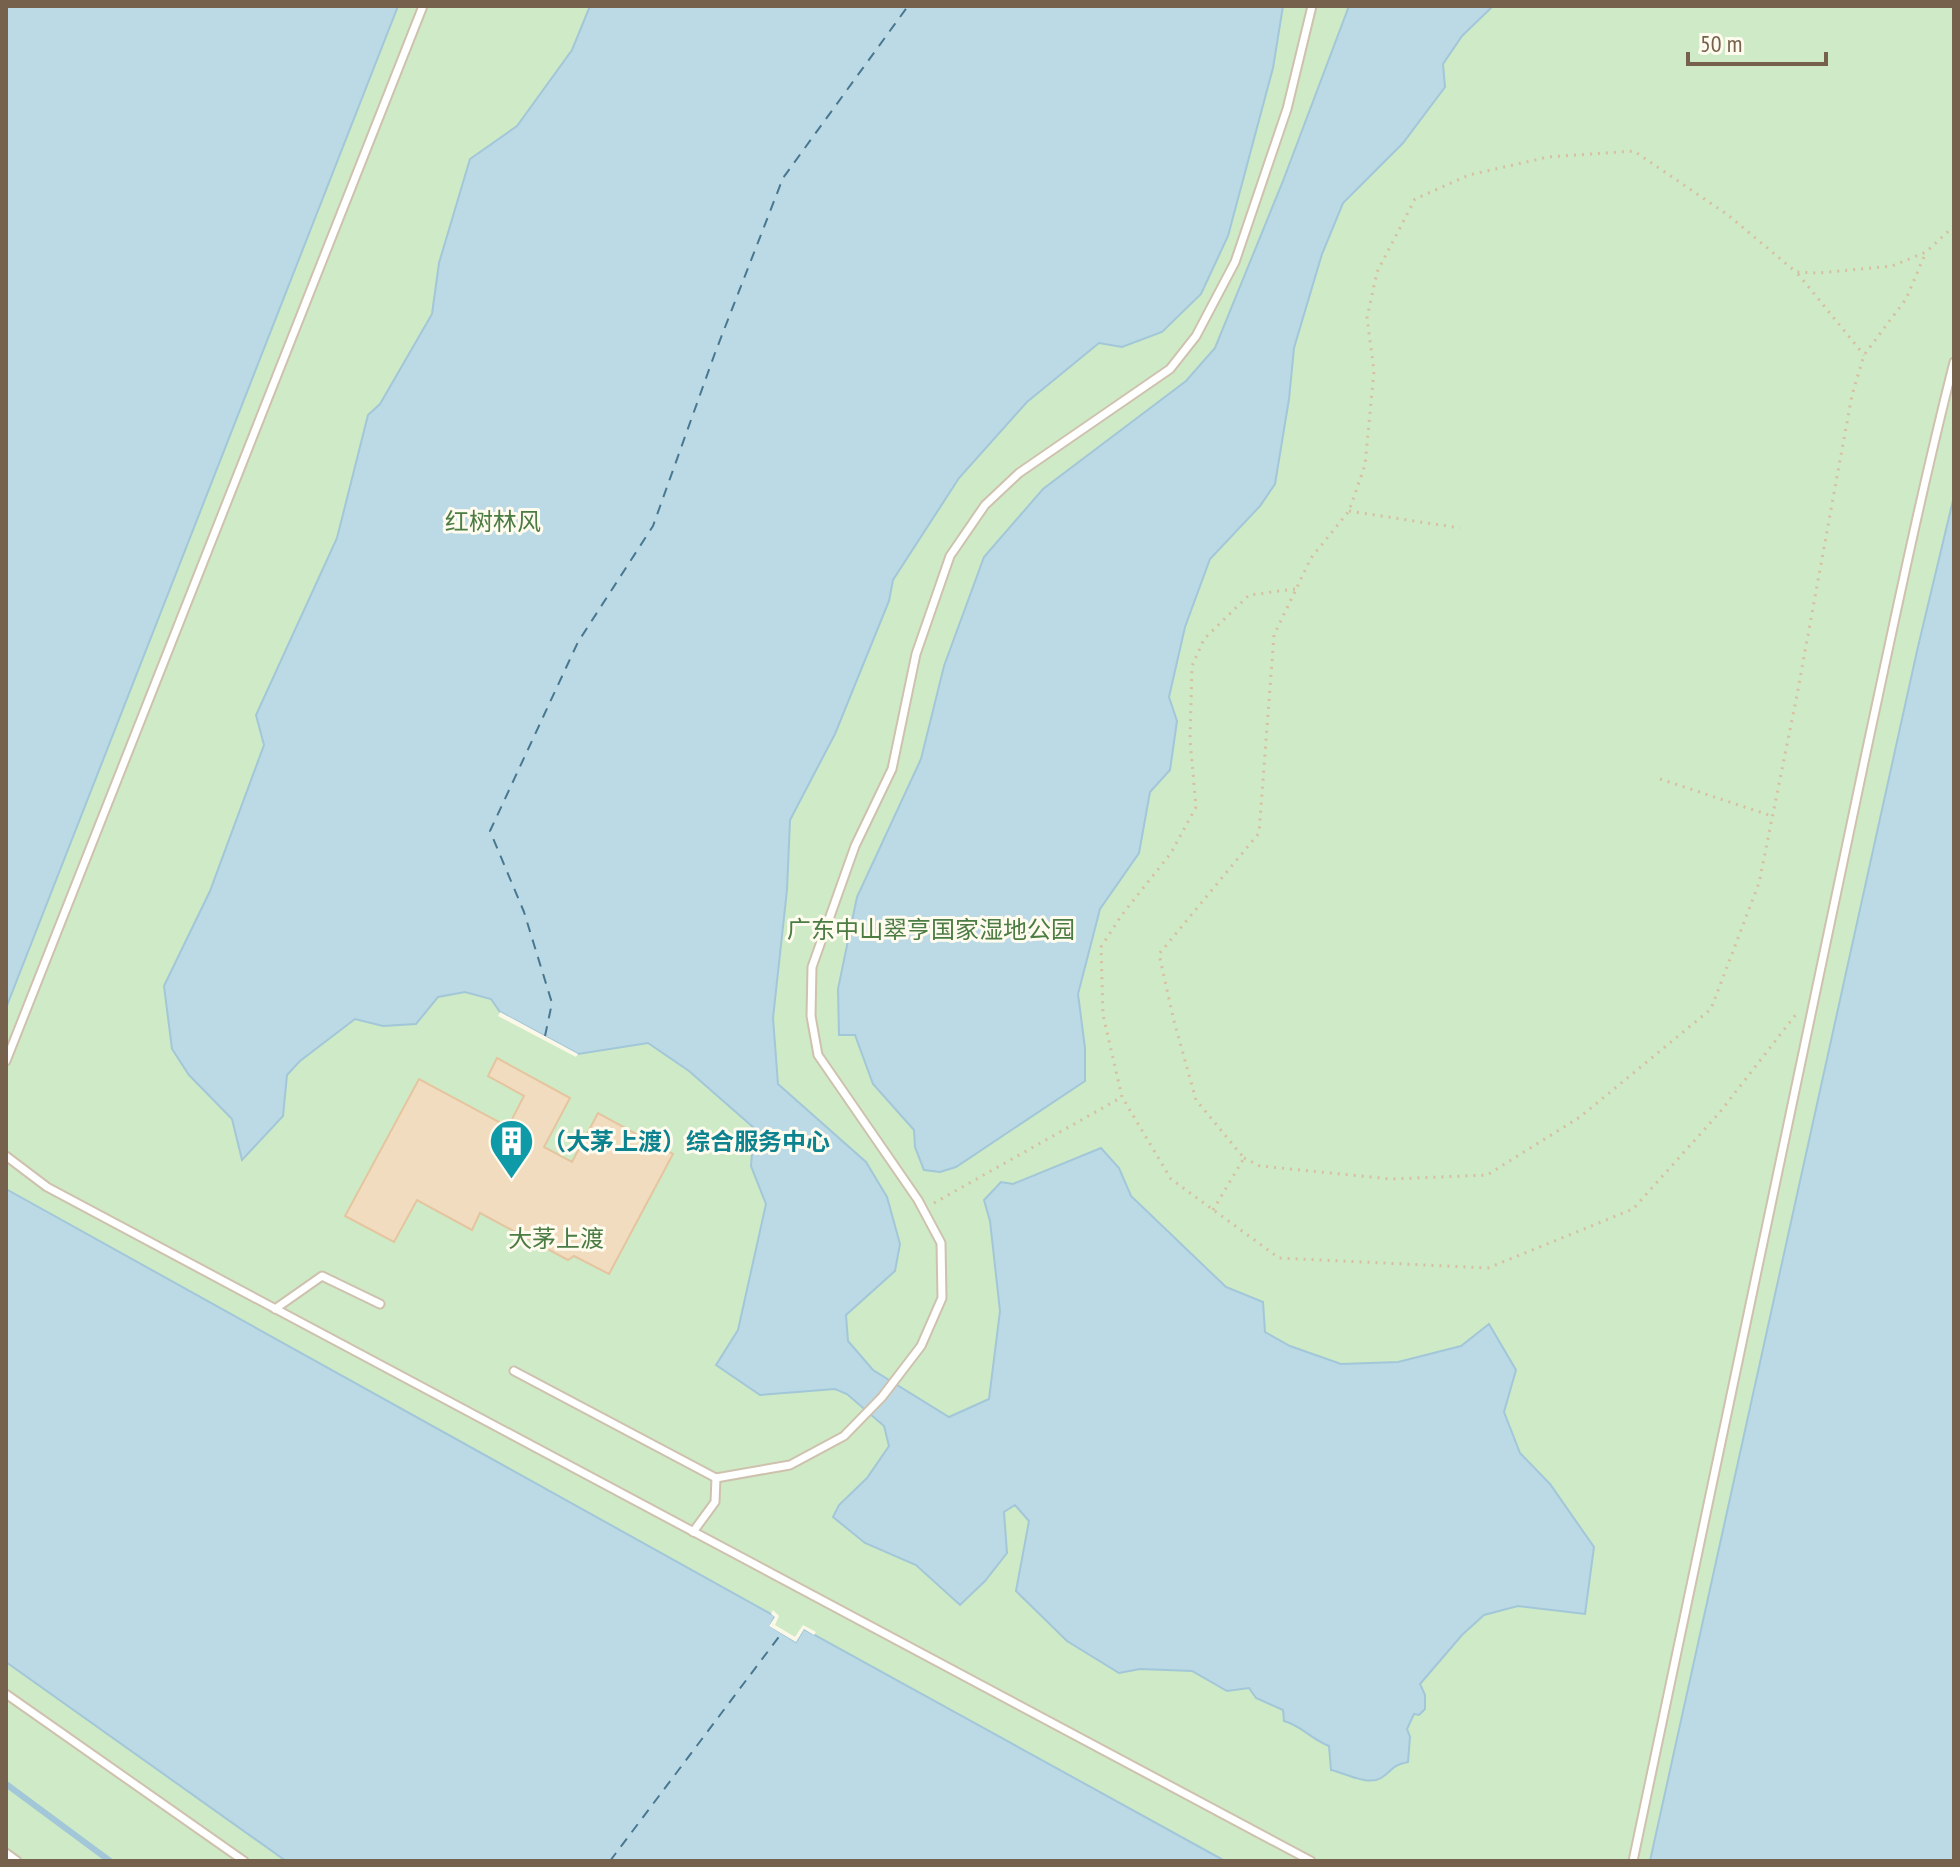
<svg xmlns="http://www.w3.org/2000/svg" width="1960" height="1867" viewBox="0 0 1960 1867" font-family="'PT Sans Narrow','Noto Sans SC',sans-serif">
<rect width="100%" height="100%" fill="#fcf8e8"/>
<polygon fill="#cfeac6" points="6,6 1954,6 1954,589 1671,1861 6,1861"/>
<g fill="#bcd9e6" stroke="#a2c7d8" stroke-width="2">
<polygon points="6,6 398,6 6,1008"/>
<path d="M590,6H1283L1273,68L1228,236L1201,294L1162,332L1122,347L1099,343L1027,402L959,478L893,580L889,601L835,734L790,820L787,890L773,1018L778,1084L866,1162L887,1197L900,1244L895,1271L846,1315L848,1341L873,1370L949,1417L989,1399L1000,1311L990,1221L984,1200L1001,1182L1013,1184L1101,1148L1119,1168L1131,1196L1226,1287L1263,1302L1265,1332L1290,1346L1341,1364L1398,1362L1461,1346L1489,1324L1516,1370L1504,1412L1520,1453L1550,1484L1594,1547L1585,1614L1518,1606L1484,1615L1462,1635L1420,1684L1425,1695V1709L1419,1715L1414,1714L1407,1729L1410,1737L1408,1762C1390,1766 1394,1770 1381,1778C1368,1786 1345,1773 1331,1770L1329,1746C1311,1739 1302,1726 1284,1721L1283,1710L1256,1698L1249,1688L1227,1691L1192,1671L1140,1669L1119,1673L1067,1641L1016,1591L1029,1521L1015,1505L1004,1512L1007,1553L985,1581L960,1605L916,1565L865,1543L833,1517L839,1505L867,1478L889,1446L884,1426L847,1394L835,1389L760,1395L716,1365L738,1330L766,1204L751,1166L754,1128L689,1071L648,1043L578,1054L500,1012L491,999L465,992L438,997L416,1024L383,1026L355,1019L300,1061L287,1075L283,1116L242,1160L232,1119L189,1075L172,1049L164,986L210,891L264,745L256,715L337,538L368,415L380,404L432,314L439,263L470,159L517,126L572,50Z"/>
<polygon points="1349,6 1493,6 1462,36 1443,64 1445,87 1403,143 1343,203 1322,254 1294,348 1289,399 1275,484 1260,506 1210,559 1185,627 1169,697 1177,721 1170,770 1150,792 1139,853 1100,909 1078,994 1085,1048 1085,1081 956,1167 940,1172 924,1170 915,1147 914,1130 873,1084 855,1035 839,1035 838,989 857,897 921,759 944,666 984,557 1043,489 1186,381 1215,348 1283,181"/>
<polygon points="1954,496 1954,1861 1650,1861 1917,651"/>
<polygon points="6,1189 771,1614 775,1616 770,1626 796,1642 804,1629 1225,1861 286,1861 6,1662"/>
</g>
<g fill="#fcf8e8">
<polygon points="500,1012 578,1054 576,1057 498,1016"/>
<polygon points="773,1610 779,1616 775,1625 795,1637 803,1625 816,1632 814,1635 804,1629 796,1642 769,1626 775,1617 771,1614"/>
</g>
<g fill="none" stroke-linecap="round" stroke-linejoin="round">
<polyline stroke="#a2c7d8" stroke-width="6" points="6,1784 110,1861"/>
<g stroke="#487890" stroke-width="2" stroke-dasharray="10 8" stroke-linecap="butt">
<polyline points="545,1036 552,1003 524,912 490,831 578,642 653,526 715,353 783,178 908,6"/>
<polyline points="610,1861 781,1634"/>
</g>
</g>
<polygon fill="#f1dcbf" stroke="#e4c5a0" stroke-width="2" points="497,1058 570,1098 544,1147 572,1162 598,1113 673,1154 609,1274 574,1256 568,1260 480,1213 472,1230 417,1200 394,1242 345,1216 419,1079 508,1127 524,1096 488,1076"/>
<g fill="none" stroke-linecap="round" stroke-linejoin="round">
<defs>
<g id="service">
<polyline points="6,1061 423,6"/>
<polyline points="6,1156 47,1187 1311,1861"/>
<polyline points="275,1309 322,1276 380,1304"/>
<polyline points="514,1371 716,1478 790,1465 844,1436 882,1397 921,1346 942,1298 941,1243 918,1200 818,1055 811,1016 812,967 855,846 892,769 916,654 950,556 985,505 1019,473 1170,369 1196,336 1235,262 1287,109 1312,6"/>
<polyline points="693,1532 715,1502 716,1478"/>
<polyline points="6,1694 244,1861"/>
<polyline points="6,1853 17,1861"/>
<path d="M1633,1861C1714,1492 1785,1122 1866,753C1894,623 1921,492 1954,362"/>
</g>
</defs>
<use href="#service" stroke="#cec1ae" stroke-width="11"/>
<g stroke="#d7bfa2" stroke-width="3" stroke-dasharray="2 6" stroke-linecap="butt">
<polyline points="1798,274 1864,355"/>
<polyline points="1349,511 1460,528"/>
<polyline points="1295,589 1249,595 1204,639 1192,666 1190,740 1196,807 1171,853 1121,916 1101,947 1103,1015 1122,1097 1171,1179 1279,1258 1488,1268 1633,1209 1720,1112 1797,1013"/>
<polyline points="1660,779 1772,816"/>
<polyline points="1244,1158 1260,1166 1391,1179 1487,1175 1580,1117 1711,1009 1759,883 1797,695 1852,395 1864,355 1906,299 1926,252"/>
<polyline points="934,1203 1122,1097"/>
<polyline points="1213,1210 1244,1158 1196,1100 1174,1021 1159,954 1259,833 1274,635 1311,558 1349,511 1365,465 1374,371 1367,318 1377,272 1415,199 1469,175 1548,157 1634,151 1728,215 1796,272 1818,273 1892,266 1926,252 1954,226"/>
</g>
<use href="#service" stroke="#fff" stroke-width="7"/>
</g>
<defs>
<symbol id="building-pin" viewBox="-11 -11 22 30"><path d="M0 17L-7.5 6A9.5 9.5 0 1 1 7.5 6Z" fill="#0f9aa8" stroke="#fffbee"/><path d="M-4-6H4V6H1V3H-1V6H-4ZM-2.5-4.3h1.7v1.8h-1.7ZM.8-4.3h1.7v1.8H.8ZM-2.5-1h1.7V.8h-1.7ZM.8-1h1.7V.8H.8Z" fill="#fff"/></symbol>
</defs>
<g fill-rule="evenodd">
<use href="#building-pin" x="486" y="1116" width="51" height="69"/>
</g>
<g text-anchor="middle" stroke-width="6" stroke-linejoin="round" paint-order="stroke">
<g font-size="24" fill="#4b7c43" stroke="#fffbee">
<text x="493" y="530">红树林风</text>
<text x="931" y="938">广东中山翠亨国家湿地公园</text>
<text x="556" y="1247">大茅上渡</text>
</g>
<g font-size="24" font-weight="bold" fill="#0d838f" stroke="#fffbee" text-anchor="start">
<text x="542" y="1150">（大茅上渡）综合服务中心</text>
</g>
</g>
<rect width="1960" height="1867" fill="none" stroke="#76624c" stroke-width="16"/>
<path d="M1688 52v12h138v-12" fill="none" stroke="#76624c" stroke-width="4"/>
<text x="1700" y="52" font-size="24" fill="#76624c" stroke="#fffbee" stroke-width="6" paint-order="stroke">50 m</text>
</svg>
